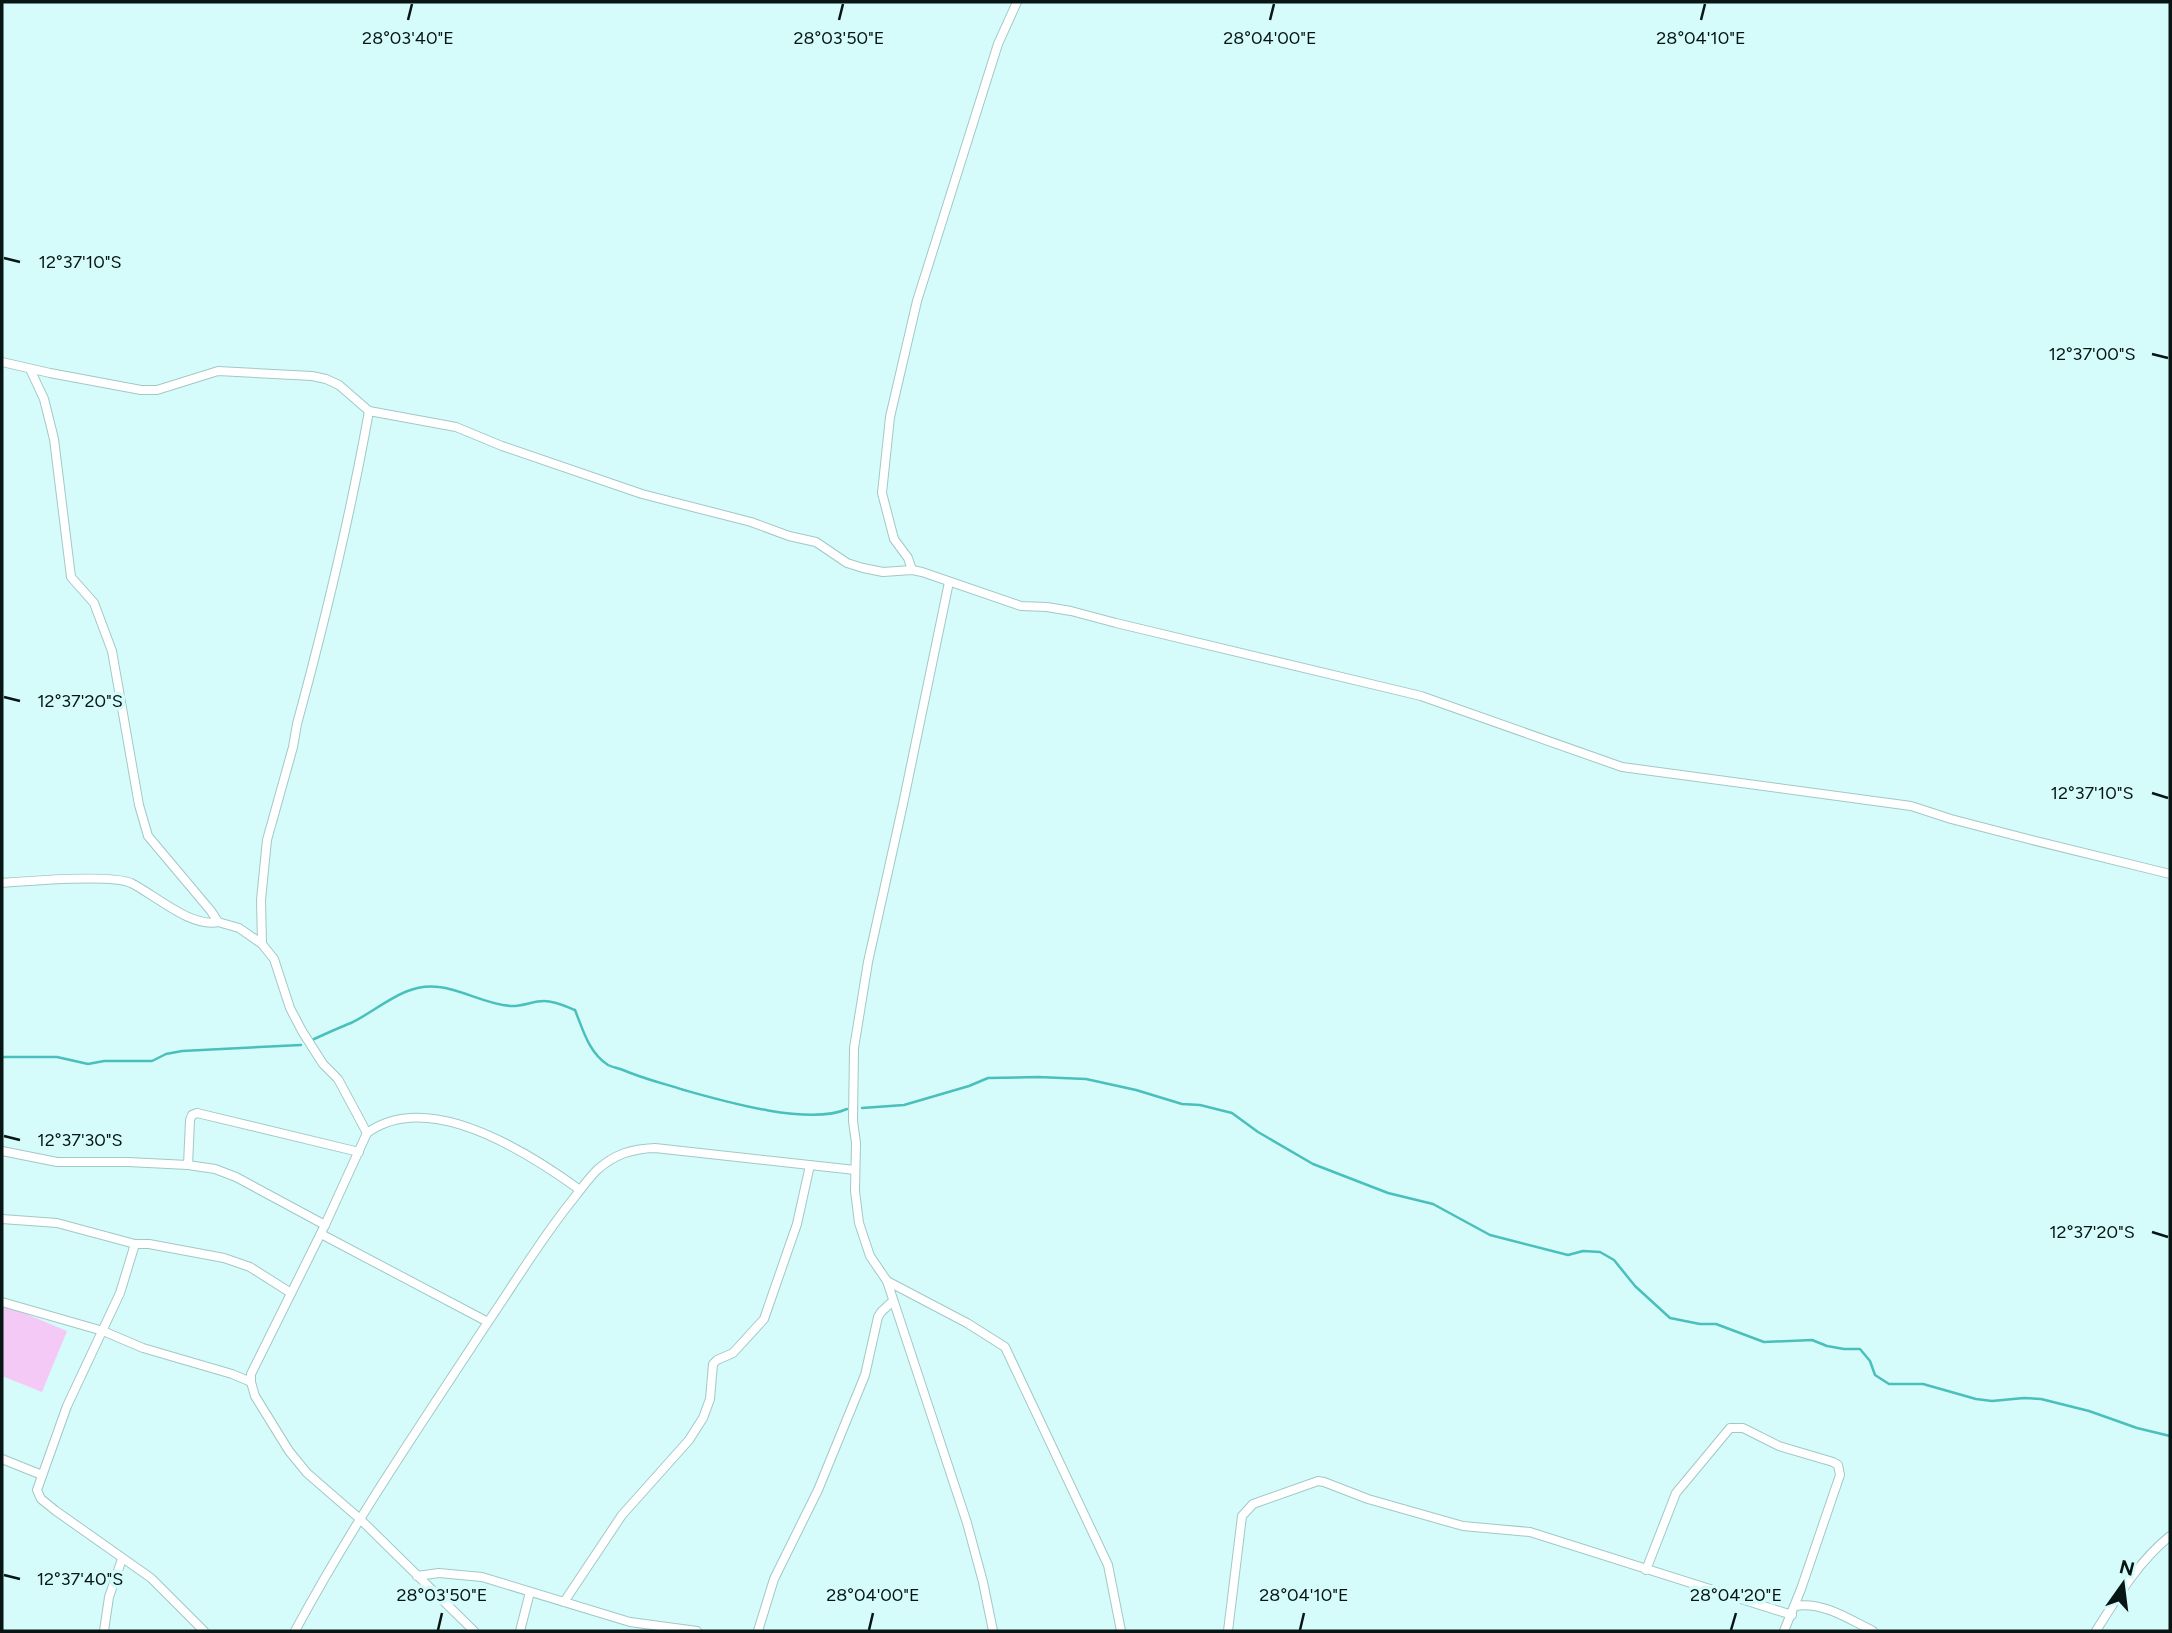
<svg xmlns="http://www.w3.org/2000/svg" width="2172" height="1633" viewBox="0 0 2172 1633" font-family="Figtree,sans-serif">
<rect width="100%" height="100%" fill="#d5fcfb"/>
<polygon fill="#f5c9f5" points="2,1304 67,1331 42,1392 2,1376"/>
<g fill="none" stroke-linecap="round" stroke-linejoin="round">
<g stroke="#4abfbc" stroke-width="2.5">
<path d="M312,1040C325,1034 338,1028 351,1023C380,1009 405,982 439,987C464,990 487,1005 512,1006C523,1006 534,1001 544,1001C555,1001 565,1006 575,1010C583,1030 589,1053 608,1065C612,1067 618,1068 623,1070C644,1079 662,1083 684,1090C723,1101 809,1126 847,1109"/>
<polyline points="2,1057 57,1057 88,1064 104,1061 152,1061 166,1054 182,1051 301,1045"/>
<polyline points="862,1108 904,1105 969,1086 988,1078 1038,1077 1086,1079 1136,1090 1182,1104 1200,1105 1232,1113 1258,1132 1313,1164 1388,1193 1433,1204 1490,1235 1568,1255 1583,1251 1600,1252 1614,1260 1635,1286 1670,1318 1700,1324 1716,1324 1764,1342 1812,1340 1827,1346 1844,1349 1860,1349 1870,1361 1875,1375 1889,1384 1923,1384 1976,1399 1992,1401 2024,1398 2041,1399 2089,1411 2137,1428 2170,1436"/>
</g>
<defs>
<g id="street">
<polyline points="2,362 50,373 141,390 157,390 218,371 312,376 326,379 339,385 369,411 456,427 502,446 642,494 751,522 789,536 816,542 847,563 863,568 883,572 912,570 922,572 1021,606 1047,607 1071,611 1116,623 1421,696 1622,767 1911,806 1951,819 2032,840 2170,874"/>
<polyline points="30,369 44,399 54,439 71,577 94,603 112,651 139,805 148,836 211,911 218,922 239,928 262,944"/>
<polyline points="912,570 908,558 894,539 882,493 890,417 917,301 998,44 1017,2"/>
<polyline points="949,582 903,804 868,962 854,1048 853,1121 856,1143 855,1191 859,1223 870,1256 887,1281 967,1323 1005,1347 1108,1565 1121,1631"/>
<path d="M2,883C27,881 111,874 131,883C155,895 191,928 218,922"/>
<path d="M367,1133L338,1079L323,1064L302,1031L290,1008L274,959L262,944L261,900L267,840L293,747L297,724C325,621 350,517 369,411"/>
<polyline points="2,1151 57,1162 128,1162 188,1165 215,1169 236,1177 325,1225"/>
<polyline points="188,1165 190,1120 192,1115 197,1113 359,1152"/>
<polyline points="2,1219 57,1223 135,1244 149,1244 224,1258 250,1267 291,1293"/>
<polyline points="321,1234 488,1322"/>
<polyline points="135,1244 120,1293 67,1406 37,1490 41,1499 56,1511 151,1578 204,1631"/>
<polyline points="887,1281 967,1523 983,1582 993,1631"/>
<polyline points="2,1302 103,1331 143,1348 232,1374 251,1382"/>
<polyline points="2,1459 42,1475"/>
<polyline points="1646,1570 1676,1493 1730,1428 1743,1428 1779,1446 1833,1462 1838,1465 1840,1475 1801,1589 1784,1631"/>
<polyline points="417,1576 439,1573 482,1577 630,1622 697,1631"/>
<polyline points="564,1602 622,1515 689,1440 703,1418 710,1399 713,1364 717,1360 733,1353 764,1319 797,1224 810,1165"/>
<path d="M1795,1606C1822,1601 1849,1619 1873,1631"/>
<polyline points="104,1631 109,1597 122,1559"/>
<path d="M295,1631C352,1525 420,1426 486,1325C514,1284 539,1242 570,1203C579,1192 587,1180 597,1170C615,1154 631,1149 655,1148L855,1170"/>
<path d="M474,1631L360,1519L307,1473L289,1451L255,1396L251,1382V1374L325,1225L367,1133C429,1088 529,1153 580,1190"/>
<polyline points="520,1631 530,1592"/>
<polyline points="758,1631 774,1579 818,1490 865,1375 878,1317 881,1312 893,1301"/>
<polyline points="1228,1631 1242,1516 1253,1504 1318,1481 1324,1482 1368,1499 1463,1526 1530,1532 1792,1615"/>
<path d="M2096,1631C2118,1596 2138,1562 2170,1536"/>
</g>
</defs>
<use href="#street" stroke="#a2c8c6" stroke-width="10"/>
<use href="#street" stroke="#fff" stroke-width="8"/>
</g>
<path fill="none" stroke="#071615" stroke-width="2.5" d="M408,20L412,4M839,20L843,4M1270,20L1274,4M1701,20L1705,4M4,258L20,262M2152,354L2168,358M4,697L20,701M2152,793L2168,798M4,1136L20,1140M2152,1232L2168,1237M4,1575L20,1579M438,1630L442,1613M869,1630L873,1613M1300,1630L1304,1613M1731,1630L1736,1613"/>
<g font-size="18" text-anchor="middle" fill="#071615" stroke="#d5fcfb" stroke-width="7" stroke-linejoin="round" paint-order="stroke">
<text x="408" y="44">28°03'40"E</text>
<text x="839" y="44">28°03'50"E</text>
<text x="1270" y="44">28°04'00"E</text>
<text x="1701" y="44">28°04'10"E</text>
<text x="80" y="268">12°37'10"S</text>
<text x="2092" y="360">12°37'00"S</text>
<text x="80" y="707">12°37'20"S</text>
<text x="2092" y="799">12°37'10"S</text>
<text x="80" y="1146">12°37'30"S</text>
<text x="2092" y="1238">12°37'20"S</text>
<text x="80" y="1585">12°37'40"S</text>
<text x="442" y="1601">28°03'50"E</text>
<text x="873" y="1601">28°04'00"E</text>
<text x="1304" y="1601">28°04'10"E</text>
<text x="1736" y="1601">28°04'20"E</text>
</g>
<rect width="2172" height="1633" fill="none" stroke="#071615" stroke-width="7"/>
<g transform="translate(2123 1584) rotate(14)" stroke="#d5fcfb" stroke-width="5" paint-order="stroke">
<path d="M0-5L12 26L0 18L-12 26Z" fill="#071615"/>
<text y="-10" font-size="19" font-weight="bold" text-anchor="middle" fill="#071615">N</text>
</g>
</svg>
